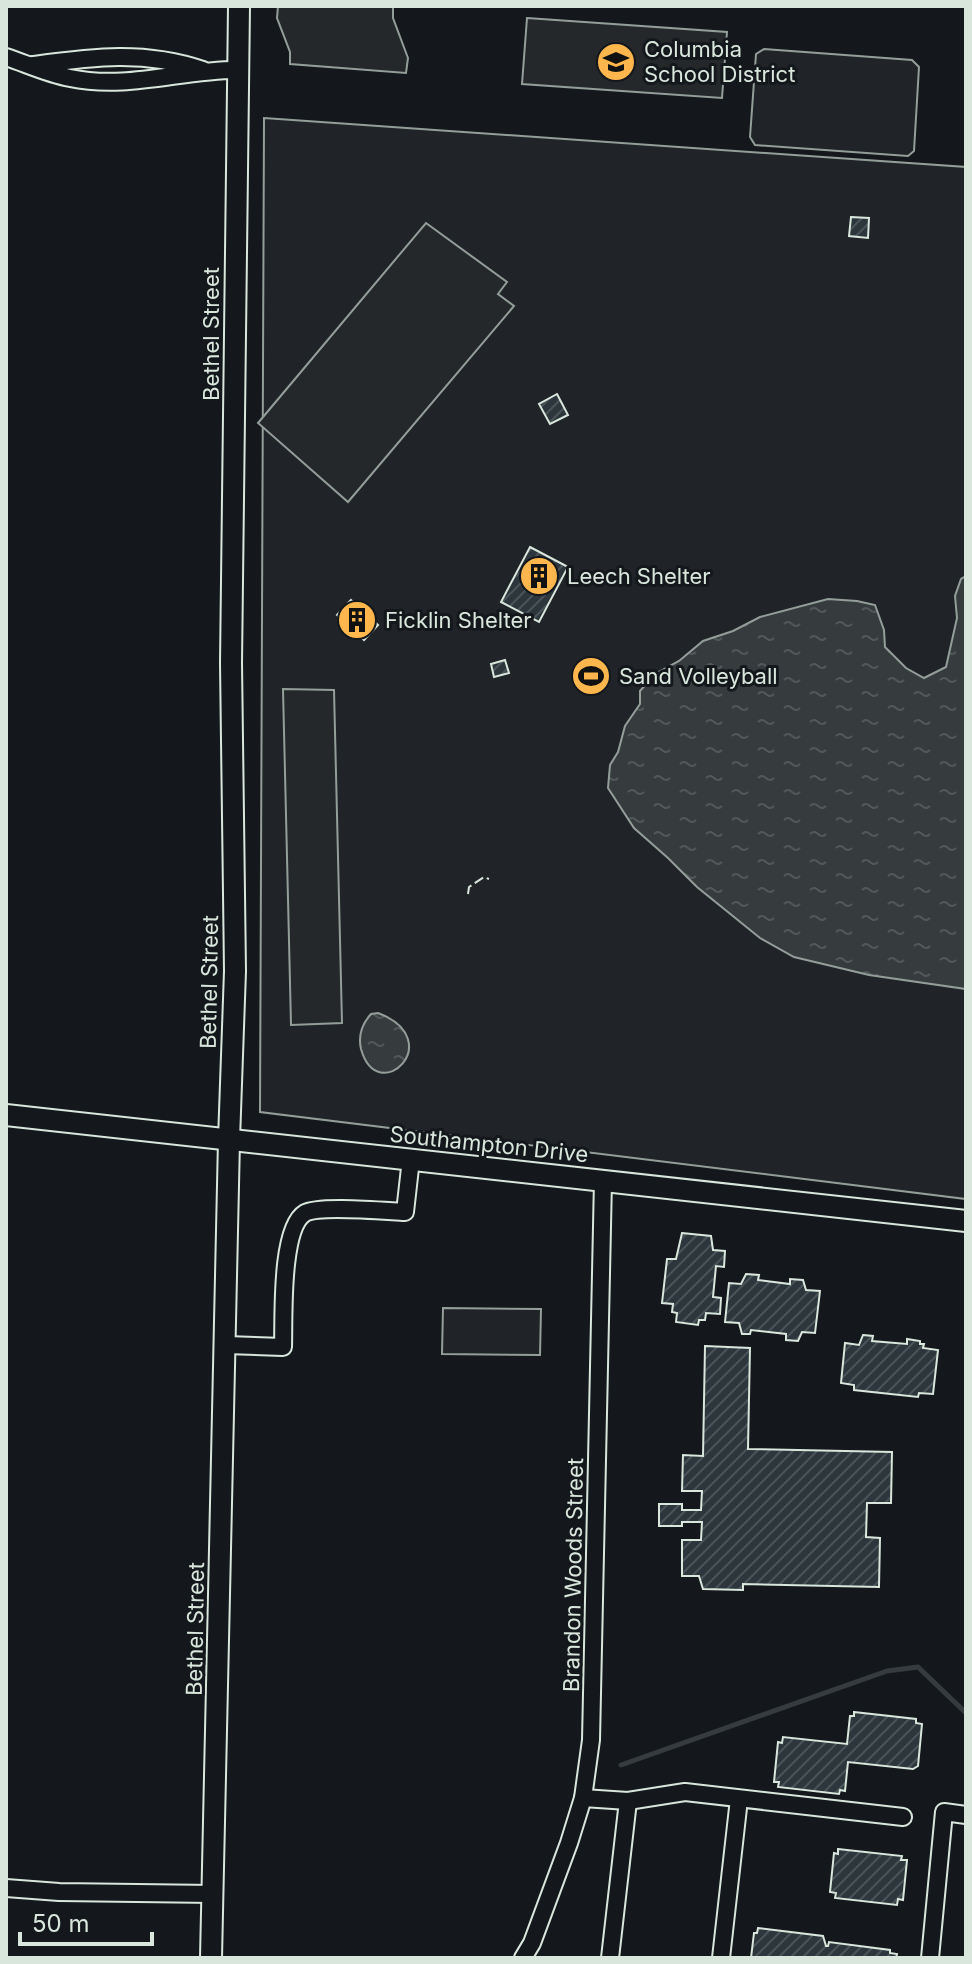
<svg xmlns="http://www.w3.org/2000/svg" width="972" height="1964" viewBox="0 0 972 1964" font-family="Inter,sans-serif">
<defs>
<pattern id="water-ripples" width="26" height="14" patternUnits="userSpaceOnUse" patternTransform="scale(2)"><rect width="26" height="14" fill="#363b3e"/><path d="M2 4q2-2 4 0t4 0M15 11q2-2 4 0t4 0" fill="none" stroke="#525759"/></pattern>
<pattern id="building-hatch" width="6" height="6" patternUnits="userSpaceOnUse" patternTransform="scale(2)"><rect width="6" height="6" fill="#2c363c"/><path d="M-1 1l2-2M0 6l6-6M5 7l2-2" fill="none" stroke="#4a5358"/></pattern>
</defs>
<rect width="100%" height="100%" fill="#14181c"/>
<g fill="#202428" stroke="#939e99" stroke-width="2">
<polygon points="764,49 912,60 919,67 914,151 908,156 755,145 750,137 756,54"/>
<polygon points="264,118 966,167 966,1199 260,1112"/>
<polygon points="443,1308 541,1309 540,1355 442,1354"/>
</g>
<g fill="#24282b" stroke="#939e99" stroke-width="2">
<polygon points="278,6 393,6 393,18 408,58 406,73 290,64 290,52 277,18"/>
<polygon points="527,18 727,32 722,98 522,84"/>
<polygon points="426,223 507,282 498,294 514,306 348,502 258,423"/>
<polygon points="283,689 334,690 342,1023 291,1025"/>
</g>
<g fill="url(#water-ripples)" stroke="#939e99" stroke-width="2">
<polygon points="966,576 966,989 869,975 794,957 760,938 697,887 668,858 634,828 608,788 610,765 618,752 625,726 640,704 640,691 655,674 679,661 703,641 733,631 760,617 828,599 857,601 875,605 884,630 885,647 906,668 924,678 946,667 957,618 955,596 961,579"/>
<path d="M378,1013C449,1040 378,1109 361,1049C358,1036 362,1024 371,1014Z"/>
</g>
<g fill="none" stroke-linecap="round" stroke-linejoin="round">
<polyline stroke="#363b3e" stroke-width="5" points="621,1765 887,1671 918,1667 966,1713"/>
</g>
<g fill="url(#building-hatch)" stroke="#d8e6dc" stroke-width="2">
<polygon points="851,217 869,218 868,238 849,236"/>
<polygon points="557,394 568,415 550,424 539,404"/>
<polygon points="530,547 568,567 539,622 501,602"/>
<polygon points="351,600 378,625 364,640 337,615"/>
<polygon points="505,660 509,673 494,677 491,664"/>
<polygon points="682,1233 711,1236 713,1250 725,1251 724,1267 716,1266 713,1297 721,1298 720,1314 706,1313 705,1320 699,1320 698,1325 676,1322 677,1313 672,1312 673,1304 662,1303 667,1259 676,1259"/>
<polygon points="746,1274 759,1275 758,1280 790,1284 790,1279 803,1280 806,1290 820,1291 815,1333 802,1332 798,1341 786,1340 786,1334 751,1330 750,1334 742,1334 739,1323 725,1322 729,1283 741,1284"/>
<polygon points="863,1335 873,1336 872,1341 907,1344 907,1339 920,1341 920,1344 924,1344 923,1348 938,1350 933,1394 919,1393 918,1397 854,1390 854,1385 841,1383 845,1343 859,1345"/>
<polygon points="705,1346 750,1348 748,1449 892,1452 891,1503 867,1503 866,1537 880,1538 879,1587 743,1584 743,1590 703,1589 699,1576 682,1576 682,1540 701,1540 702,1522 682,1522 682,1526 659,1526 659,1504 682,1504 682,1510 701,1510 702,1491 682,1491 683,1455 703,1456"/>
<polygon points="854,1712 916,1719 916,1723 922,1724 918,1766 913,1769 848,1762 845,1791 840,1790 839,1794 778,1787 779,1782 774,1782 778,1742 782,1743 783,1737 847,1744 850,1716 854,1716"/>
<polygon points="838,1849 902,1856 901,1860 907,1860 903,1900 898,1899 897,1905 835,1898 836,1893 830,1892 834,1853 838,1854"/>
<polygon points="758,1928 823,1936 826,1946 828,1946 829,1942 890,1950 890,1953 897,1954 896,1958 751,1958 754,1933 757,1933"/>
</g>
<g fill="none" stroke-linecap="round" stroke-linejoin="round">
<defs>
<g id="minor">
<path d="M6,57C27,64 48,74 70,78C127,90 181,70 236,70"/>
<path d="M33,65C93,57 144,50 203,70"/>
<path d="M226,1345L283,1347C284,1319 280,1228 305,1213C319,1205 385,1211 405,1212L411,1159"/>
<polyline points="583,1798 628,1801 685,1792 903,1817"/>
<polyline points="6,1888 59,1892 214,1894"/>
<polyline points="523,1958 532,1943 569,1843 583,1798 591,1740 603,1180"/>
<polyline points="610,1958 628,1801"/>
<polyline points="721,1958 739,1799"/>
<polyline points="930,1958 944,1812 966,1815"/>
</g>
<g id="tertiary">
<polyline points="6,1115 966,1221"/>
<polyline points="211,1958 229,1140 235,971 231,663 239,6"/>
</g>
</defs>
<use href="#minor" stroke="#d8e6dc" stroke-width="20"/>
<use href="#tertiary" stroke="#d8e6dc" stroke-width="24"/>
<use href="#minor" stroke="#14181c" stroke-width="16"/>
<use href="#tertiary" stroke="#14181c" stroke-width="20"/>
<polyline stroke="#d8e6dc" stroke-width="2" stroke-dasharray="10 4" stroke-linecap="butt" points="468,894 469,887 484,877 489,879"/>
</g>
<defs>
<symbol id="school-disc" viewBox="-11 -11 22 22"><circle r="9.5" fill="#ffb74d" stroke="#14181c"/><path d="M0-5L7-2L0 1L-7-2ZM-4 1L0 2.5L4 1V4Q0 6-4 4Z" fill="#111"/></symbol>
<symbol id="building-disc" viewBox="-11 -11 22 22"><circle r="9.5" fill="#ffb74d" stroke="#14181c"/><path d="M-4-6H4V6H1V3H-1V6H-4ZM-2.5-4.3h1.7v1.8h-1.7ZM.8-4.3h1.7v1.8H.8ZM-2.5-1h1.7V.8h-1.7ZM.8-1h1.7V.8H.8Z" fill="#111"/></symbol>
<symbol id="stadium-disc" viewBox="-11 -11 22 22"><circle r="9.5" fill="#ffb74d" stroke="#14181c"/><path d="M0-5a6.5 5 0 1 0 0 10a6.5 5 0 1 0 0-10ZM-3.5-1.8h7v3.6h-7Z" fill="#111"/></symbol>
</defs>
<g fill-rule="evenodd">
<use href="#school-disc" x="594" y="40" width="44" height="44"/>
<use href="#building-disc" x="517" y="554" width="44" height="44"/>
<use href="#building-disc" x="335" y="598" width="44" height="44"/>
<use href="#stadium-disc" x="569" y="654" width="44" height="44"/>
</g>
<g text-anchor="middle" stroke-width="6" stroke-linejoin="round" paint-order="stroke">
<g font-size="22" fill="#d8e6dc" stroke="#14181c" text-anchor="start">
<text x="644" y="57">Columbia<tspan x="644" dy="25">School District</tspan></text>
<text x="567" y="584">Leech Shelter</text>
<text x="385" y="628">Ficklin Shelter</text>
<text x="619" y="684">Sand Volleyball</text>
</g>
<g font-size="22" fill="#d8e6dc" stroke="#14181c">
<text transform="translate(211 334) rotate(-90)" y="8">Bethel Street</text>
<text transform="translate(209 982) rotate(-89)" y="8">Bethel Street</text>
<text transform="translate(489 1144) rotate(6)" y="8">Southampton Drive</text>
<text transform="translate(573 1575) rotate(-89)" y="8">Brandon Woods Street</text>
<text transform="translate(195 1629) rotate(-89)" y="8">Bethel Street</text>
</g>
</g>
<rect width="972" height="1964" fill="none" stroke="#d8e6dc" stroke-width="16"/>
<path d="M20 1932v12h132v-12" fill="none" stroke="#d8e6dc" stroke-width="4"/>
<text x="32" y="1932" font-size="24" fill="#d8e6dc" stroke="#14181c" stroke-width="6" paint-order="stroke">50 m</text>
</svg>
